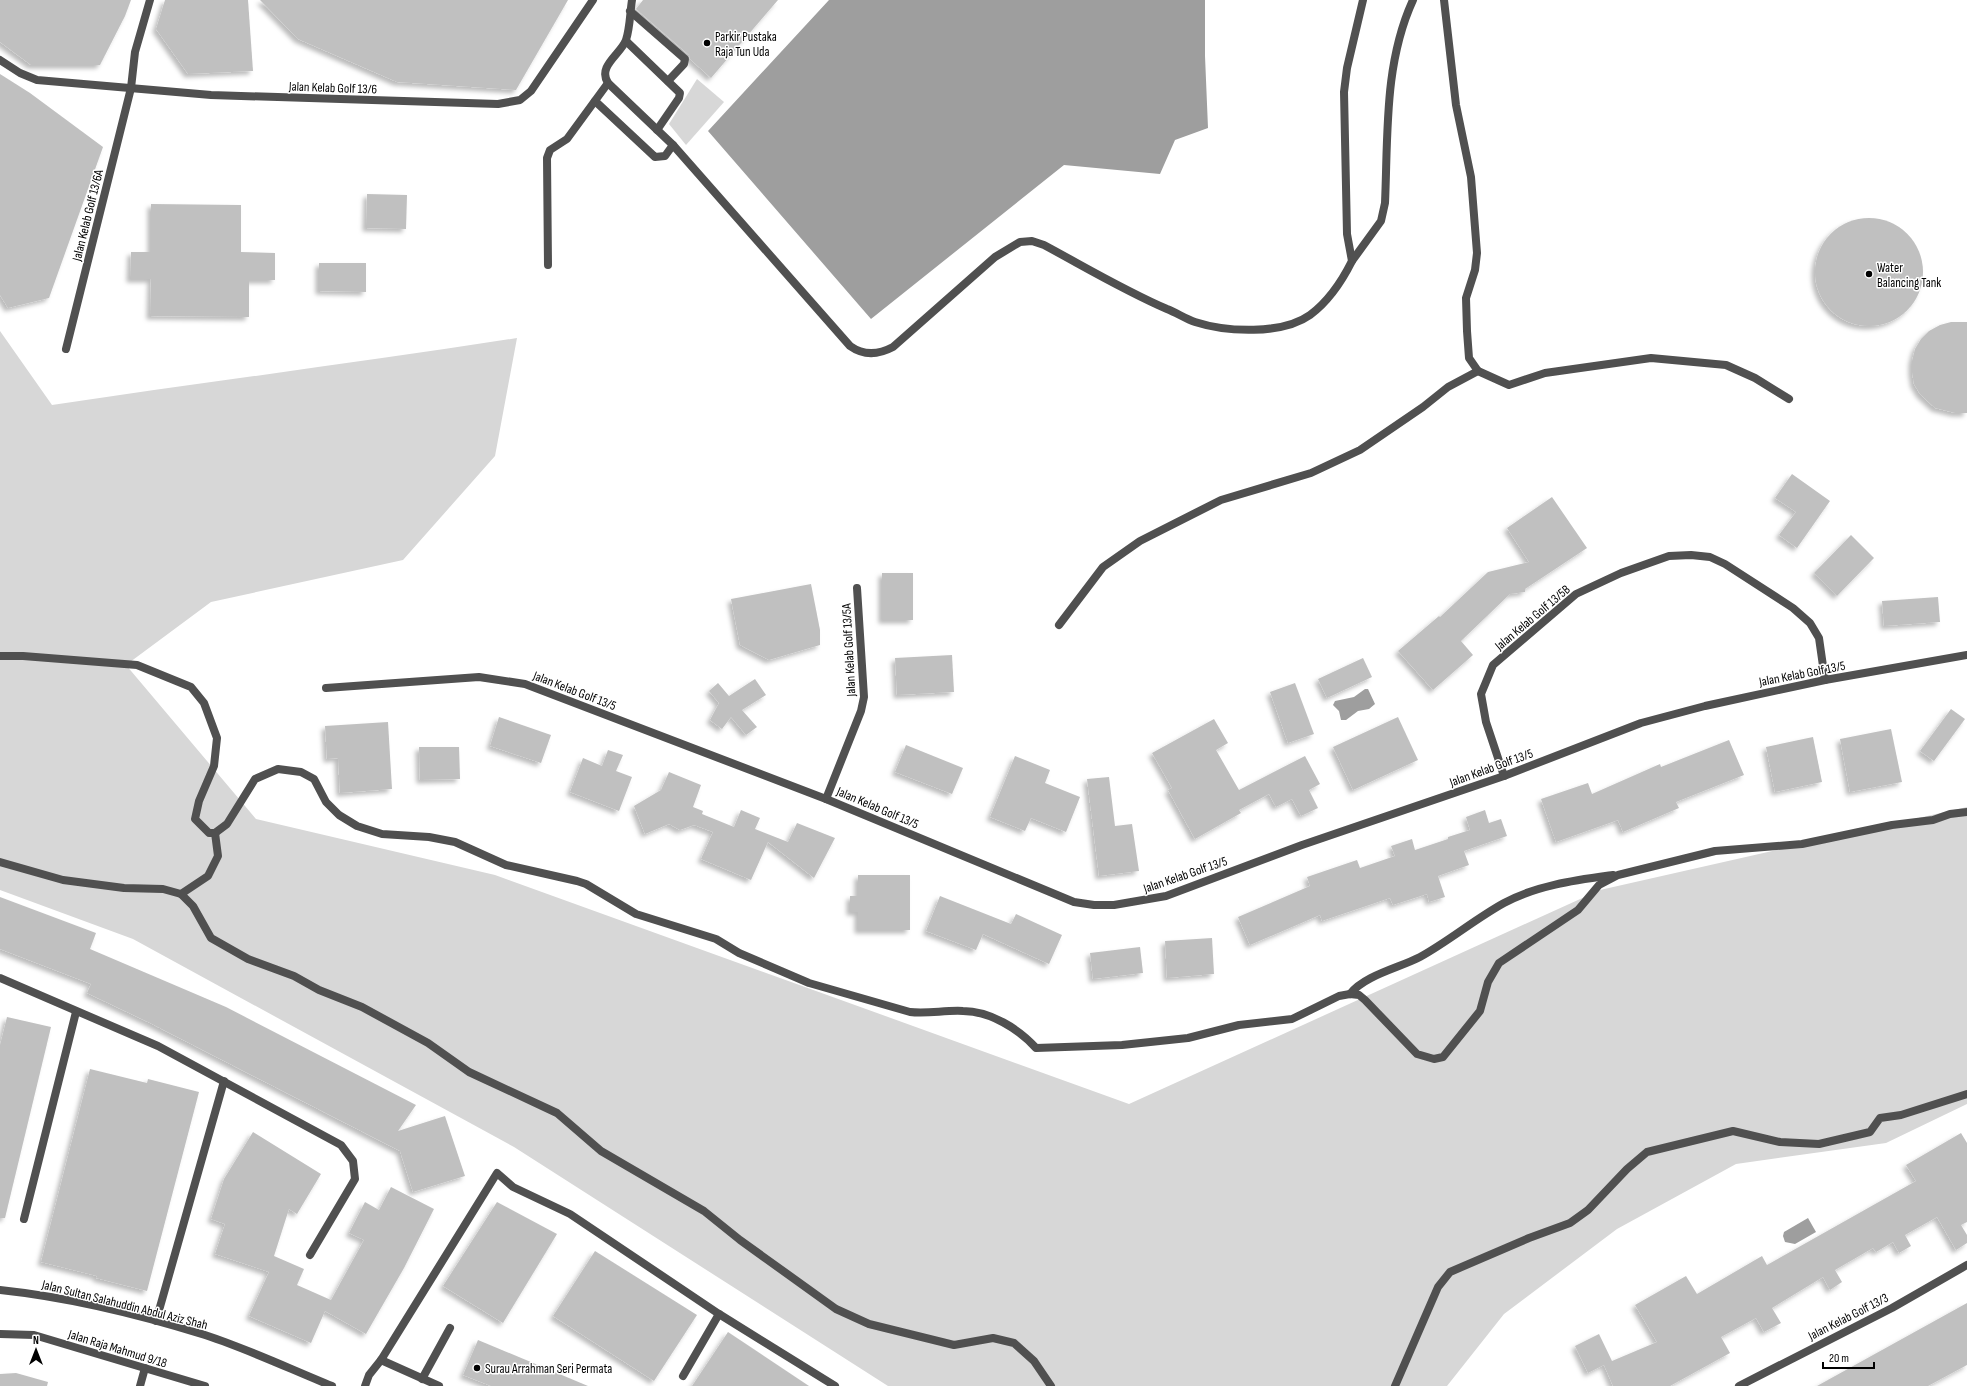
<svg xmlns="http://www.w3.org/2000/svg" width="1967" height="1386" viewBox="0 0 1967 1386" font-family="'Sofia Sans Condensed',sans-serif">
<defs>
<filter id="shadow"><feDropShadow dx="-3.5" dy="3.5" stdDeviation="2" flood-color="#0004"/></filter>
</defs>
<rect width="100%" height="100%" fill="#fff"/>
<g fill="#d7d7d7">
<polygon points="697,79 724,102 686,145 669,124"/>
<path d="M0,331L52,405C207,382 362,362 517,338L495,456L403,560L211,602L126,665L256,819L495,875L1129,1104L1600,890L1967,807V1104L1886,1143L1736,1164L1617,1229L1504,1314L1447,1386H888L514,1147L133,939L0,890Z"/>
</g>
<g fill="#9e9e9e">
<polygon points="829,0 1205,0 1205,56 1208,128 1175,140 1160,174 1064,165 871,319 708,131"/>
<polygon points="1365,689 1368,689 1375,704 1369,709 1358,711 1346,720 1341,720 1339,711 1333,705 1335,701 1354,697"/>
<polygon points="1808,1218 1816,1232 1795,1244 1785,1242 1783,1236 1784,1232"/>
</g>
<g fill="#c0c0c0" filter="url(#shadow)">
<polygon points="0,0 131,0 125,16 100,65 31,65 0,42"/>
<polygon points="165,0 248,0 253,71 188,74 156,29"/>
<polygon points="260,0 568,0 516,90 397,82 298,39"/>
<polygon points="643,0 778,0 711,78 690,59 689,55 636,9"/>
<polygon points="0,74 30,93 103,147 49,298 8,308 0,295"/>
<polygon points="367,194 407,195 406,229 366,228"/>
<polygon points="151,204 241,205 241,252 275,253 275,280 249,280 249,317 150,316 151,279 130,279 131,252 151,252"/>
<circle cx="1869" cy="272" r="54"/>
<polygon points="319,263 366,263 366,292 319,291"/>
<polygon points="1951,322 1967,322 1967,413 1955,413 1935,408 1920,394 1914,384 1912,372 1912,361 1915,349 1921,339 1929,331 1940,325"/>
<polygon points="1792,474 1830,501 1797,548 1779,535 1796,512 1775,498"/>
<polygon points="1552,497 1587,548 1525,589 1525,592 1510,594 1461,641 1473,655 1433,690 1398,651 1439,616 1440,617 1488,572 1529,562 1507,528"/>
<polygon points="1851,535 1874,558 1837,596 1814,573"/>
<rect x="882" y="573" width="31" height="47"/>
<polygon points="811,584 820,630 820,645 769,660 740,645 731,599"/>
<polygon points="1938,597 1940,622 1884,626 1882,601"/>
<polygon points="952,655 954,692 897,695 895,658"/>
<polygon points="1363,658 1372,677 1327,698 1318,679"/>
<polygon points="755,679 766,695 742,710 757,727 746,735 731,717 722,729 710,720 719,703 709,691 718,683 729,696"/>
<polygon points="1295,683 1314,734 1288,743 1270,692"/>
<polygon points="1951,709 1965,719 1934,761 1920,751"/>
<polygon points="499,717 551,735 541,763 490,746"/>
<polygon points="1398,717 1418,760 1353,790 1333,747"/>
<polygon points="1214,719 1228,743 1216,750 1239,790 1305,756 1320,784 1309,790 1318,808 1301,816 1292,799 1276,807 1269,794 1239,810 1241,813 1195,839 1168,790 1172,788 1152,753"/>
<polygon points="388,722 392,789 340,793 338,758 327,759 325,726"/>
<polygon points="1891,729 1902,782 1850,792 1840,739"/>
<polygon points="1813,737 1822,782 1775,792 1766,747"/>
<polygon points="1729,740 1744,775 1676,802 1679,808 1623,832 1618,820 1556,842 1541,799 1588,783 1592,794 1660,764 1661,767"/>
<polygon points="906,745 963,768 952,794 895,772"/>
<polygon points="419,747 459,747 460,779 420,780"/>
<polygon points="608,750 623,755 616,771 632,777 619,811 570,792 583,758 602,766"/>
<polygon points="1015,756 1050,770 1045,783 1080,797 1066,832 1031,818 1025,831 990,817"/>
<polygon points="669,772 701,785 693,807 703,811 702,814 734,827 741,810 760,818 755,829 788,842 797,823 835,838 814,878 768,842 751,880 701,859 713,832 694,825 680,830 669,824 645,834 634,806 661,790"/>
<polygon points="1109,777 1115,826 1132,824 1139,871 1099,876 1087,779"/>
<polygon points="1485,810 1489,823 1501,819 1507,836 1464,851 1469,865 1438,876 1445,897 1429,902 1427,894 1393,905 1390,898 1322,921 1320,915 1250,945 1238,917 1310,886 1307,877 1357,860 1360,868 1395,856 1391,846 1412,839 1415,850 1448,839 1448,837 1470,830 1466,817"/>
<polygon points="858,875 910,875 910,930 858,930 858,912 850,912 850,896 858,896"/>
<polygon points="940,896 1011,924 1016,914 1062,935 1049,964 983,934 976,950 926,931"/>
<polygon points="0,897 96,933 90,949 226,1007 416,1105 398,1131 445,1116 465,1176 413,1192 400,1151 150,1023 87,993 91,984 0,949"/>
<polygon points="1212,938 1214,974 1167,978 1165,941"/>
<polygon points="1140,947 1143,973 1093,979 1090,953"/>
<polygon points="7,1017 51,1027 5,1218 0,1218 0,1045"/>
<polygon points="90,1069 147,1083 148,1079 199,1092 147,1291 96,1278 97,1276 41,1262"/>
<polygon points="253,1132 321,1174 297,1214 289,1209 274,1256 304,1269 297,1285 331,1300 364,1240 349,1233 365,1202 379,1210 391,1187 434,1209 404,1268 366,1334 325,1311 311,1343 249,1316 269,1272 215,1254 225,1224 211,1219 224,1179"/>
<polygon points="1961,1133 1967,1143 1967,1222 1961,1225 1967,1235 1967,1243 1956,1250 1937,1217 1905,1235 1911,1246 1899,1253 1893,1242 1876,1252 1873,1248 1835,1270 1842,1282 1830,1290 1823,1277 1772,1308 1781,1323 1764,1332 1756,1318 1721,1337 1730,1353 1670,1386 1613,1386 1604,1365 1588,1373 1575,1346 1599,1334 1612,1361 1657,1342 1635,1305 1686,1276 1697,1294 1762,1256 1767,1265 1916,1181 1906,1165"/>
<polygon points="497,1202 557,1234 503,1323 443,1286"/>
<polygon points="595,1251 697,1315 654,1381 553,1316"/>
<polygon points="1967,1303 1967,1365 1928,1386 1817,1386"/>
<polygon points="728,1332 809,1386 692,1386"/>
<polygon points="478,1340 588,1386 491,1386 463,1375"/>
<polygon points="16,1373 48,1382 47,1386 0,1386 0,1374"/>
</g>
<g fill="none" stroke-linecap="round" stroke-linejoin="round">
<g stroke="#505050" stroke-width="8">
<path d="M632,0C630,13 630,28 626,40C621,54 597,66 608,83L673,145L850,346C864,356 878,355 893,347L995,257L1020,242L1032,241L1044,245C1085,267 1125,291 1167,309C1177,313 1186,319 1195,322C1226,332 1282,335 1310,315C1329,301 1342,281 1352,261L1347,234L1344,92L1347,68L1363,0"/>
<polyline points="630,11 685,59 684,64 668,81"/>
<polyline points="626,41 680,93 679,98 657,130"/>
<polyline points="595,101 655,157 665,156 673,145"/>
<path d="M1352,261L1381,221L1385,203C1388,135 1384,63 1413,0"/>
<polyline points="548,265 547,158 550,150 567,139 608,83"/>
<polyline points="1478,371 1509,385 1545,373 1651,358 1726,365 1755,378 1789,399"/>
<polyline points="1059,625 1103,567 1140,541 1221,500 1311,473 1360,450 1423,407 1448,387 1478,371 1469,358 1467,331 1466,298 1475,270 1477,253 1471,177 1456,105 1444,0"/>
<path d="M0,656H23L137,665L191,687L204,703L217,738L214,766L199,801L195,819L209,833H215L227,824L255,779L278,769L301,772L314,779L326,802L339,815L357,826L382,834L429,837L455,842L506,865L577,881L586,884L636,914L716,939L739,953L809,983L910,1012C928,1014 945,1010 963,1011C990,1011 1019,1029 1036,1048L1122,1045L1188,1038L1239,1025L1292,1019L1339,996L1350,994L1359,995L1365,1000L1417,1054L1434,1059L1443,1057L1480,1011L1488,982L1499,963L1578,910L1599,885L1618,875L1715,851L1802,844L1892,825L1933,820L1950,814L1967,812"/>
<polyline points="0,862 63,880 124,888 163,889 181,894 193,906 211,938 248,959 294,976 319,990 362,1007 428,1043 469,1072 557,1113 601,1151 704,1211 740,1240 836,1309 869,1324 954,1345 993,1338 1014,1343 1034,1361 1051,1386"/>
<polyline points="181,894 208,876 218,856 215,833"/>
<path d="M1350,994C1365,975 1399,968 1420,957C1449,941 1475,919 1504,903C1537,885 1577,880 1613,875"/>
<polyline points="381,1360 439,1386"/>
<polyline points="683,1376 719,1314"/>
<polyline points="422,1379 450,1328"/>
<polyline points="140,1386 145,1368"/>
<polyline points="365,1386 369,1375 381,1360 497,1173 513,1187 570,1214 719,1314 835,1386"/>
<polyline points="1395,1386 1438,1287 1450,1272 1529,1238 1570,1223 1588,1210 1627,1169 1647,1152 1733,1131 1780,1142 1819,1144 1870,1132 1880,1118 1901,1115 1967,1094"/>
</g>
<g stroke="#505050" stroke-width="8">
<polyline points="0,60 20,73 37,80 211,95 498,104 520,100 531,91 593,0"/>
<polyline points="66,349 131,88 135,52 150,0"/>
<polyline points="326,688 479,677 525,684 826,799 1074,902 1094,905 1114,905 1166,896 1302,845 1504,776 1641,723 1705,706 1825,680 1967,655"/>
<polyline points="1504,776 1486,722 1481,694 1493,665 1576,594 1621,573 1669,556 1691,555 1710,557 1725,564 1793,608 1810,623 1819,638 1825,680"/>
<polyline points="826,799 861,711 864,697 857,588"/>
<polyline points="0,978 158,1046 341,1145 353,1161 355,1179 310,1255"/>
<polyline points="24,1219 76,1012"/>
<polyline points="156,1321 224,1081"/>
<polyline points="0,1334 34,1335 205,1386"/>
<polyline points="1739,1386 1892,1308 1967,1265"/>
</g>
<path stroke="#505050" stroke-width="8" d="M0,1290C66,1297 141,1315 205,1335C248,1349 290,1369 332,1386"/>
</g>
<g fill="#000" stroke="#fff" stroke-width="1.5">
<circle cx="707" cy="43" r="4"/>
<circle cx="1869" cy="274" r="4"/>
<circle cx="477" cy="1368" r="4"/>
</g>
<g text-anchor="middle" stroke-width="3" stroke-linejoin="round" paint-order="stroke">
<g font-size="13" fill="#000" stroke="#fff" text-anchor="start">
<text x="715" y="41">Parkir Pustaka<tspan x="715" dy="15">Raja Tun Uda</tspan></text>
<text x="1877" y="272">Water<tspan x="1877" dy="15">Balancing Tank</tspan></text>
<text x="485" y="1373">Surau Arrahman Seri Permata</text>
</g>
<g font-size="13" fill="#000" stroke="#fff">
<text transform="translate(333 87) rotate(2)" y="5">Jalan Kelab Golf 13/6</text>
<text transform="translate(87 215) rotate(-76)" y="5">Jalan Kelab Golf 13/6A</text>
<text transform="translate(1532 617) rotate(-40)" y="5">Jalan Kelab Golf 13/5B</text>
<text transform="translate(848 650) rotate(-93)" y="5">Jalan Kelab Golf 13/5A</text>
<text transform="translate(1802 673) rotate(-11)" y="5">Jalan Kelab Golf 13/5</text>
<text transform="translate(575 690) rotate(21)" y="5">Jalan Kelab Golf 13/5</text>
<text transform="translate(1491 767) rotate(-20)" y="5">Jalan Kelab Golf 13/5</text>
<text transform="translate(878 807) rotate(23)" y="5">Jalan Kelab Golf 13/5</text>
<text transform="translate(1185 874) rotate(-19)" y="5">Jalan Kelab Golf 13/5</text>
<text transform="translate(125 1304) rotate(14)" y="5">Jalan Sultan Salahuddin Abdul Aziz Shah</text>
<text transform="translate(1848 1316) rotate(-27)" y="5">Jalan Kelab Golf 13/3</text>
<text transform="translate(118 1348) rotate(17)" y="5">Jalan Raja Mahmud 9/18</text>
</g>
</g>
<g transform="translate(36 1350)" stroke="#ffffff" stroke-width="3" paint-order="stroke">
<path d="M0-3L7 15L0 10L-7 15Z" fill="#000000"/>
<text y="-6" font-size="11" font-weight="bold" text-anchor="middle" fill="#000000">N</text>
</g>
<path d="M1823 1362v6h51v-6" fill="none" stroke="#000000" stroke-width="2"/>
<text x="1829" y="1362" font-size="12" fill="#000000" stroke="#ffffff" stroke-width="3" paint-order="stroke">20 m</text>
</svg>
